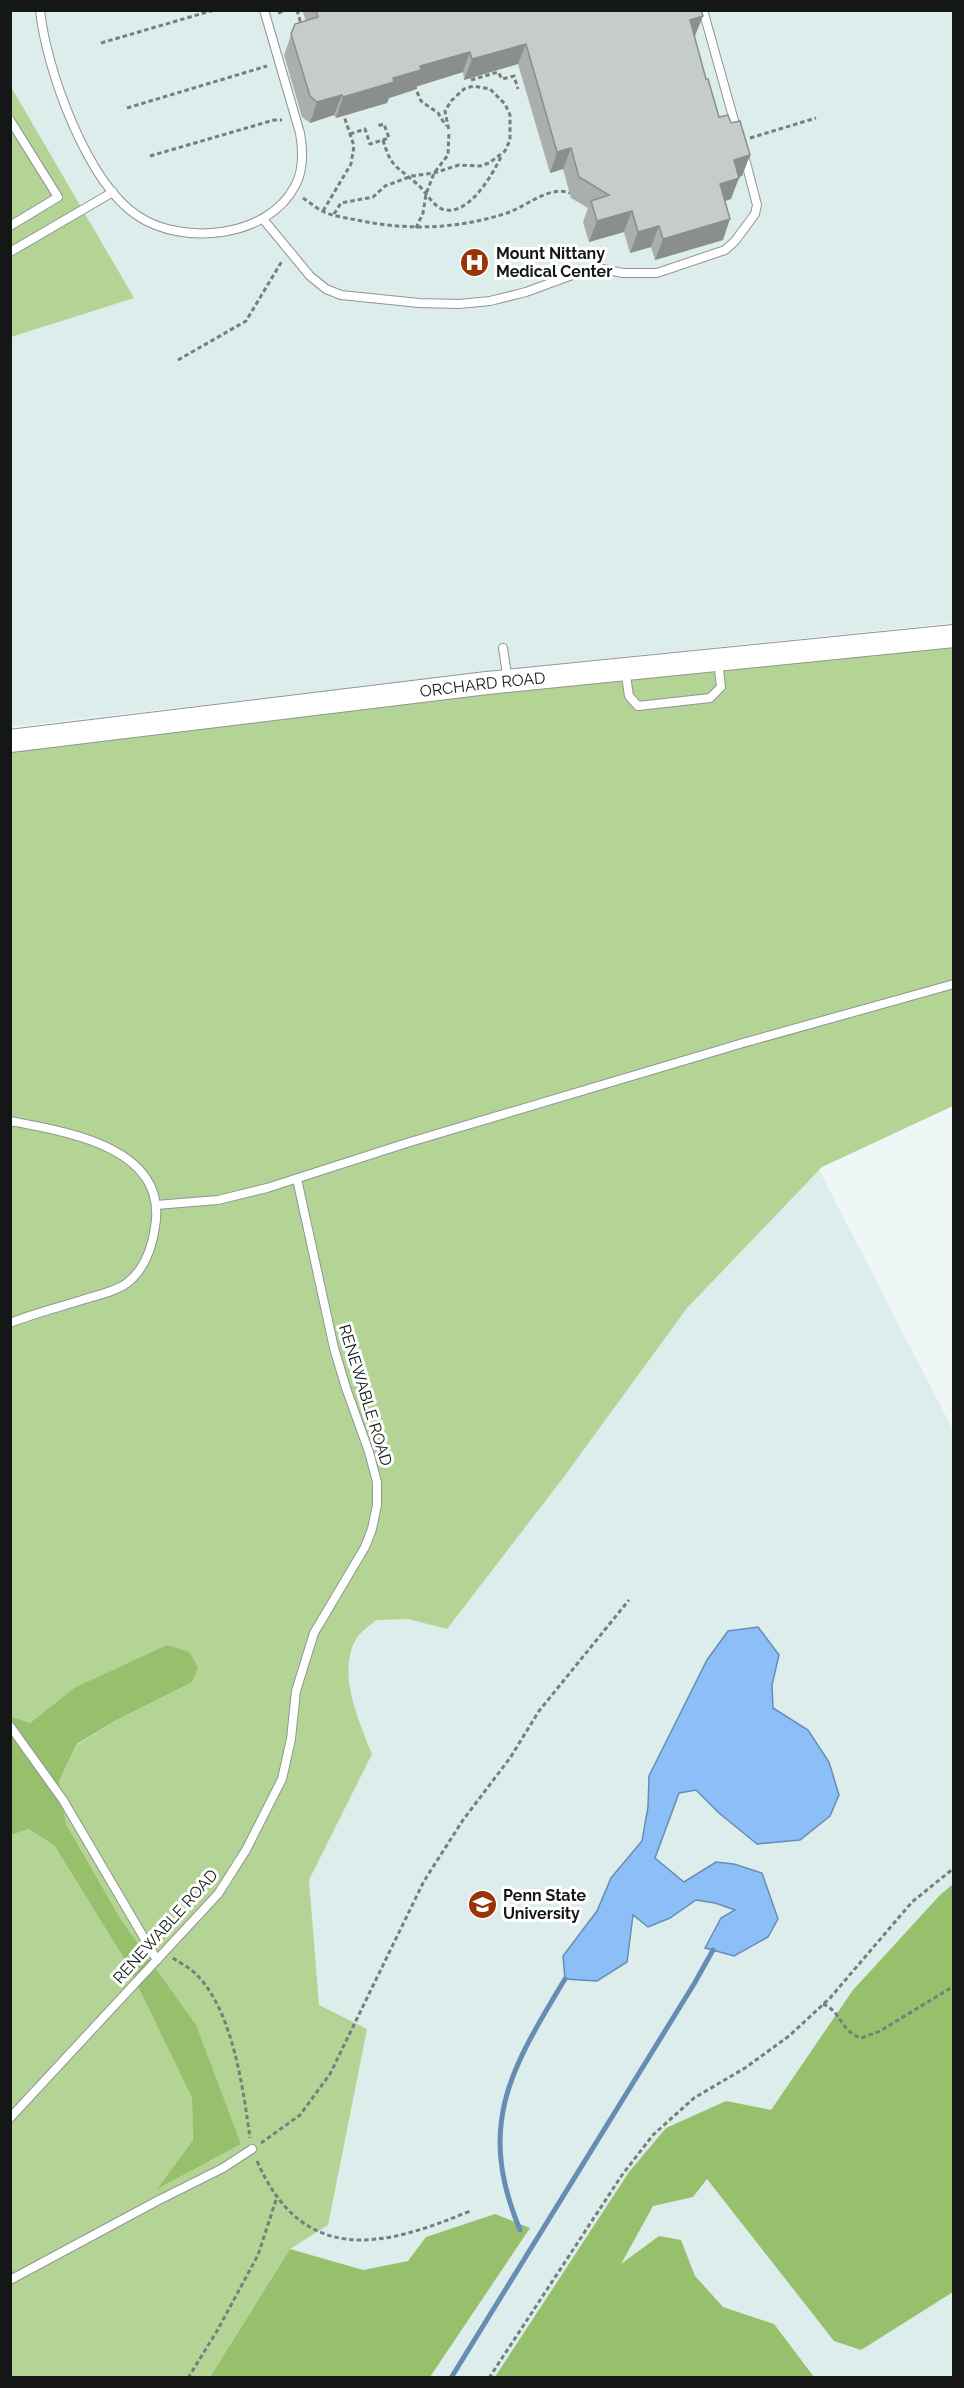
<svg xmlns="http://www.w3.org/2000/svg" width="964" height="2388" viewBox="0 0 964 2388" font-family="Raleway,sans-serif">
<rect width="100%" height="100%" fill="#eff6f6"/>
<g fill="#dcedec">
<polygon points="10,11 953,11 953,623 591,660 11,727"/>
<polygon points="10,753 817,1166 953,1430 953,2377 11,2377"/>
</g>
<g fill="#b4d495">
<polygon points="10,85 134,298 11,337 10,337"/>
<path d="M953,644V1106L822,1167L687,1308L563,1478L447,1629L408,1619L376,1620C370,1625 363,1630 358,1636C335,1670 359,1721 372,1754L309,1880L319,2005L367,2029L328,2225L290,2249L210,2377H11L10,1835L28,1829L54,1845L125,1960L192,2098L193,2140L158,2188L241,2144L123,1923L66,1824L59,1781L77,1745L118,1719L74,1688L30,1723L11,1716V730Z"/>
</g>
<g fill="#96c06b">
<polygon points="167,1645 189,1652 198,1667 192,1682 118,1719 77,1744 59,1781 66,1824 123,1923 196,2025 241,2144 157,2189 193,2140 192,2098 125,1960 54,1845 28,1829 11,1835 10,1716 30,1723 74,1688"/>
<polygon points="953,1884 953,2292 861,2350 834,2341 707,2179 693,2197 653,2206 621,2264 659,2236 681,2240 695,2276 723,2307 774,2324 814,2377 495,2377 629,2172 666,2128 726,2101 771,2110 853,1990 940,1895"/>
<polygon points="495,2214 530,2228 430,2377 210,2377 290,2249 363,2270 408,2261 426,2237"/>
</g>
<polygon fill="#8cbff7" stroke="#688db4" stroke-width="1.5" points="758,1627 779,1655 772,1685 773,1708 808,1730 829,1762 839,1795 830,1816 800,1840 757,1844 719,1813 696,1790 679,1793 655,1858 684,1882 716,1862 734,1864 762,1873 778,1919 768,1937 734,1956 705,1948 721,1918 735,1910 715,1903 696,1900 670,1918 648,1927 633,1915 627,1962 597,1981 565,1979 563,1956 597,1911 611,1878 642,1841 648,1807 649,1776 707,1660 728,1631"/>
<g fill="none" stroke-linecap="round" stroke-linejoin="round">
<g stroke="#688db4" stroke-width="5">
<path d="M520,2230C476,2124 511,2069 565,1979"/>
<polyline points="451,2378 694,1984 713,1950"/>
</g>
<defs>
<g id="lane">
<path d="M40,10C46,69 87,183 138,216C183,246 268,238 295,186C304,170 303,150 300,133L264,10"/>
<polyline points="703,10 737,131"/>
<polyline points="10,120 58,197 10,226"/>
<polyline points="263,219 310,276 326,289 341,295 419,303 459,304 490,301 526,292 575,274 603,269 623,273 657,273 725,250 735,241 755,214 757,205 744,155"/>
<polyline points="10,252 113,192"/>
<polyline points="503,648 508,681"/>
<polyline points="625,669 629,696 638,706 710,698 721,687 718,660"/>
<path d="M10,1121C67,1132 169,1147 155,1227C152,1248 145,1269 127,1283C116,1291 99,1295 85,1299C60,1307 35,1313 10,1323"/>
<polyline points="156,1205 218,1200 267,1188 410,1142 743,1043 954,984"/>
<polyline points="10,1726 63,1800 157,1960"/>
<polyline points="10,2118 218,1894 246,1850 282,1779 291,1739 296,1691 314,1633 365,1547 372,1529 377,1505 377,1482 369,1452 346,1388 334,1348 297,1179"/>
<polyline points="10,2280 157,2201 223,2168 252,2149"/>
</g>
<g id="secondary">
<path id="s1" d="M10,741L487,683L954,636"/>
</g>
</defs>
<use href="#lane" stroke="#8f9695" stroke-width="10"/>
<use href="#secondary" stroke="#8f9695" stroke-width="24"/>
<g stroke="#787d7d" stroke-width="3" stroke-dasharray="4.5 3" stroke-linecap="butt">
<polyline points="297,10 301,24"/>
<polyline points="278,13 287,10"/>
<polyline points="101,43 214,10"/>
<polyline points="471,80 498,72 502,79 514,76 518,89"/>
<polyline points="414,85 421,101 438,113 446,126"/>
<polyline points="127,108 267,66"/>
<polyline points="350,134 365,129 370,144 389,138 384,124 377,126"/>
<polyline points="750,138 816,118"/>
<path d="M383,140C391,167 395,165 416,183C425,190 431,204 442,209C468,218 492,175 501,157"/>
<polyline points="150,156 274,120 282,120"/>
<path d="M303,198C309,202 315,207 322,211C332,216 346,218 357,220C408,231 458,229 507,213C527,206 550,185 570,193"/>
<polyline points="323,211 351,164 354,146 344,116"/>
<polyline points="334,214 341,203 373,197 385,186 412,176 434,173 459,165 480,166 489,163 505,151 510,140 510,115 505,104 490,89 473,86 464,89 451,101 445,111 449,131"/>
<polyline points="416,228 423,213 426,194 434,173 448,155 449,132"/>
<polyline points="178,360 246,321 282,261"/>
<path d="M173,1958C180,1963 190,1968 196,1974C233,2011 243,2088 250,2138"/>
<path d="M823,2004C842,2012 840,2031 861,2038L880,2031L954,1986"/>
<polyline points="261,2143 300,2115 330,2074 424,1881 463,1820 510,1758 539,1711 629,1600"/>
<path d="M257,2161C303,2266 382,2248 470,2211"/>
<polyline points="188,2378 217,2331 258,2255 276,2200"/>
<polyline points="489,2378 622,2175 653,2135 694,2098 745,2068 789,2036 830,1998 912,1902 954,1868"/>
</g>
<use href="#lane" stroke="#fff" stroke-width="8"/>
<use href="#secondary" stroke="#fff" stroke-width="22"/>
</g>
<polygon fill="#aaafac" points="302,10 701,10 695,36 694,37 706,79 719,117 731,123 750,155 742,176 738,177 731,199 725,201 723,240 655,260 651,247 630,253 624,232 589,242 583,222 588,208 571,198 563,169 550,173 518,64 464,80 463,72 415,87 414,90 389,98 387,103 336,118 334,115 310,123 302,117 284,55 295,24 306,21"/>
<g fill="#8b8f8c">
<polygon points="703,16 695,36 682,41 690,20"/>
<polygon points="526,44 518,64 464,80 472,59"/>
<polygon points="470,52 463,72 415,87 414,90 389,98 387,103 336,118 343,97 420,66"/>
<polygon points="342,95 334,115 310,123 317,102"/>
<polygon points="571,148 563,169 550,173 557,152"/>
<polygon points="750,155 742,176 726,181 734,160"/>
<polygon points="739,178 731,199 712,205 720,184"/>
<polygon points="632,211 624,232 589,242 597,221"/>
<polygon points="730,219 723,240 655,260 663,239"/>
<polygon points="659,226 651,247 630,253 638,232"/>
</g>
<polygon fill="#c6ccc8" stroke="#8b8f8c" stroke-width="1.5" points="316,10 701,10 703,16 690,20 706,79 708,79 719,117 728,115 731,123 740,121 750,155 734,160 739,178 720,184 730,219 663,239 659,226 638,232 632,211 597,221 591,201 609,195 579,177 571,148 557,152 526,44 472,59 470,52 420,66 421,70 393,78 394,82 343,97 342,95 317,102 310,96 291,34 295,24 318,17"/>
<defs>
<symbol id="hospital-disc" viewBox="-11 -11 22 22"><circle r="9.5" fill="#993409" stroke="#fff"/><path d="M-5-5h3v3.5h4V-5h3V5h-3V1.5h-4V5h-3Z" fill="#fff"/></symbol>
<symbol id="university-disc" viewBox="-11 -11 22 22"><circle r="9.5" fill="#993409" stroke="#fff"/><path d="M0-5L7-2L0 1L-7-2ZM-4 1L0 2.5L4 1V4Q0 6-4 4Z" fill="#fff"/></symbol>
</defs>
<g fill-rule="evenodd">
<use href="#hospital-disc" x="458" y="246" width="33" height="33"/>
<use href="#university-disc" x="466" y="1888" width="33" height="33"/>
</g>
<g text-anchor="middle" stroke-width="6" stroke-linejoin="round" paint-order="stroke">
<g font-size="16" font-weight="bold" fill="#151717" stroke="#fff" text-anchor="start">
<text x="496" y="259">Mount Nittany<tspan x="496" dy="18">Medical Center</tspan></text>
<text x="503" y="1901">Penn State<tspan x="503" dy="18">University</tspan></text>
</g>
<g font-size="16" fill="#151717" stroke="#fff">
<text dy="6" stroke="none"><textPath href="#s1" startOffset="476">ORCHARD ROAD</textPath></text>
<text transform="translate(366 1395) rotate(73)" y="6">RENEWABLE ROAD</text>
<text transform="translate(165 1926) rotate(-48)" y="6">RENEWABLE ROAD</text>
</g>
</g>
<rect width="964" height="2388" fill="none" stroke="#151717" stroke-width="24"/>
</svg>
